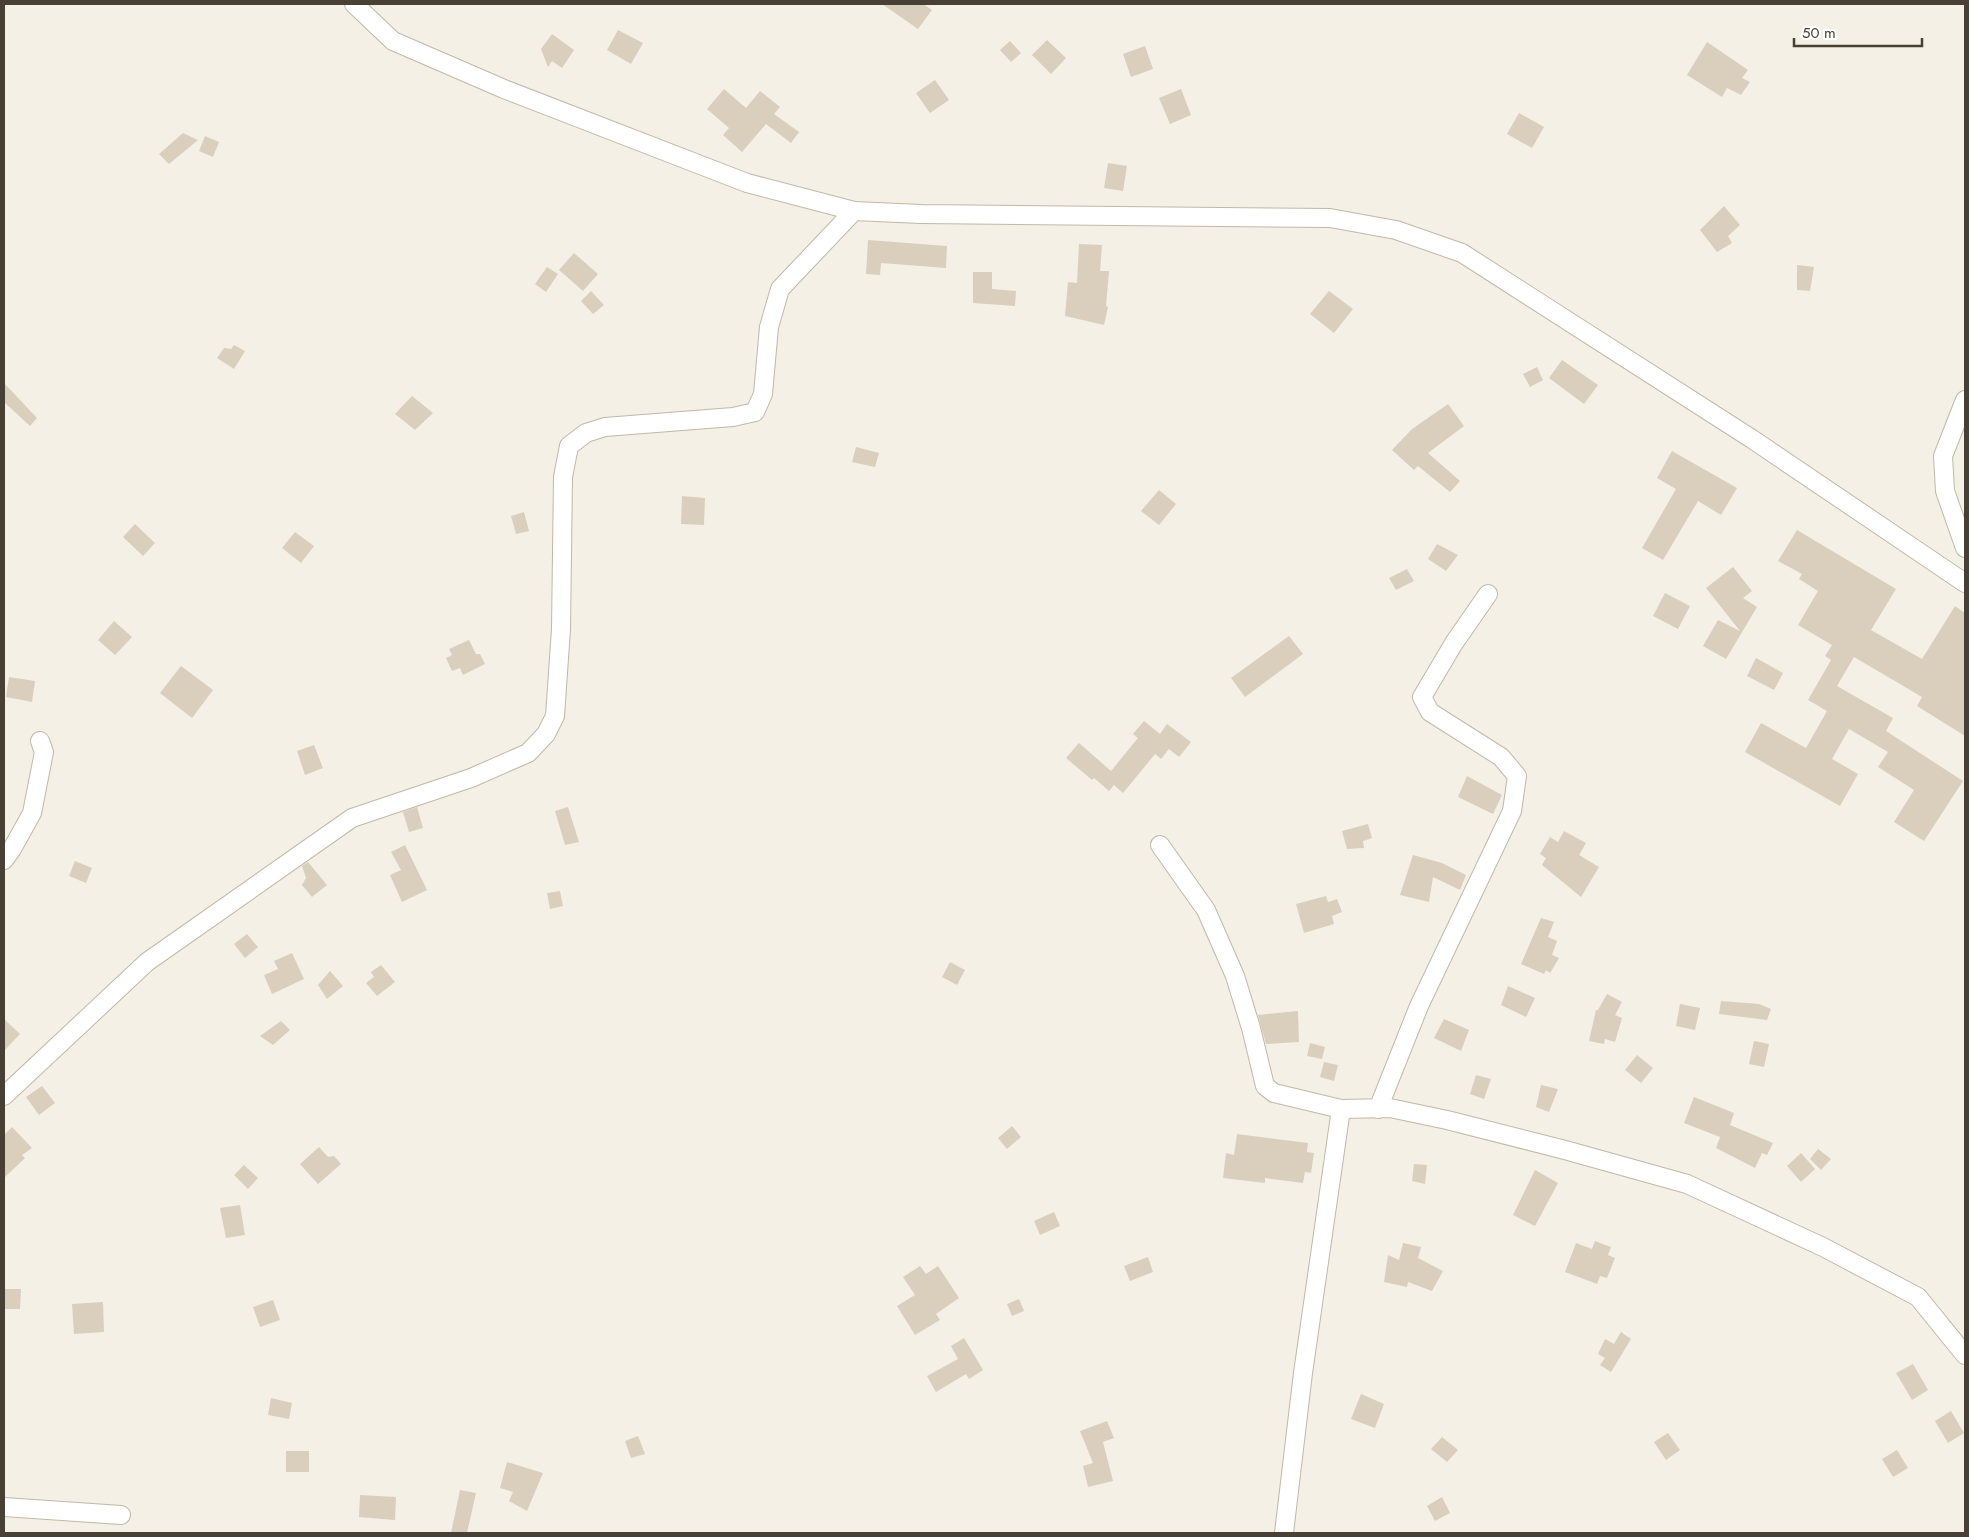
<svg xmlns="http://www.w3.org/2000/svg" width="1969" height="1537" viewBox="0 0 1969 1537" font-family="Jost,sans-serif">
<rect width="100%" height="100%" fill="#f4f0e5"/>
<g fill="#dacfbc">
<polygon points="882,4 923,4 932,10 918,29"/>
<polygon points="618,30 643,43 631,64 607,50"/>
<polygon points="552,34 574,50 562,68 552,61 548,67 541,49"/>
<polygon points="1047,40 1066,58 1051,74 1032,55"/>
<polygon points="1010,41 1021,53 1011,62 1000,50"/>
<polygon points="1707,42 1748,70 1742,78 1750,82 1741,95 1727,88 1722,97 1687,75"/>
<polygon points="1145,46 1153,69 1131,77 1123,54"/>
<polygon points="935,80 949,100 930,113 916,93"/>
<polygon points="724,89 746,108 760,91 780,107 774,114 799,132 791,143 766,124 742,152 723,135 729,128 707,109"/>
<polygon points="1181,89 1191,115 1170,124 1159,98"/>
<polygon points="1519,113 1544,127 1532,148 1507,134"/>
<polygon points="183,133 198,140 169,164 159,154"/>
<polygon points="205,136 219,142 213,157 199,151"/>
<polygon points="1108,163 1127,166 1123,191 1104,188"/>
<polygon points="1724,206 1740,225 1728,236 1732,243 1717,252 1700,230"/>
<polygon points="868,240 947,246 946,268 881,263 880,275 866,274"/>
<polygon points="1079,244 1102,245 1100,271 1109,271 1106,306 1108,307 1104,325 1065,316 1068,282 1077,283"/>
<polygon points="574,253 598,274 583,291 559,270"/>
<polygon points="1797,265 1814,267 1810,291 1797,290"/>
<polygon points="547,267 558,274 546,292 535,284"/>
<polygon points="973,272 992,272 992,289 1016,291 1015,306 973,303"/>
<polygon points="591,291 604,305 593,314 581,301"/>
<polygon points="1329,291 1353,309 1334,333 1310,314"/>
<polygon points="234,345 245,351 234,369 217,358 224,348 231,349"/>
<polygon points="1562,360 1598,385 1584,404 1549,378"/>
<polygon points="1537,367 1543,380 1530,387 1523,374"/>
<polygon points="4,383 37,418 30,426 4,402"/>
<polygon points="412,396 433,413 415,430 395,414"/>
<polygon points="1448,404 1464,426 1428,453 1460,481 1450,492 1418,466 1414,470 1392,450 1412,429"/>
<polygon points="856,447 879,453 875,467 852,462"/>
<polygon points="1672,451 1737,488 1721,515 1698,501 1663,560 1642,548 1676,489 1657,478"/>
<polygon points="1159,490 1176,504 1159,525 1141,511"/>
<polygon points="682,496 705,498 704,525 681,524"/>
<polygon points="524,512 529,531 516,534 511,516"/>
<polygon points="135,524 155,543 143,556 123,537"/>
<polygon points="1797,530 1896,589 1871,630 1922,659 1955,606 1965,613 1965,736 1917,706 1922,697 1854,657 1837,686 1893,718 1886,731 1963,781 1924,841 1894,822 1914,790 1878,767 1888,752 1849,729 1832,759 1858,774 1840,806 1745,752 1761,723 1806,748 1827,711 1808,700 1831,660 1825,656 1832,645 1798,625 1818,591 1799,579 1802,574 1778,561"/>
<polygon points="295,532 314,546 301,563 282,548"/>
<polygon points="1437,544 1458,555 1446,571 1428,559"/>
<polygon points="1733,567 1752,591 1743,598 1757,607 1726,659 1703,646 1718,620 1740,631 1706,588"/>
<polygon points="1407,569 1414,581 1396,590 1389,578"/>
<polygon points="1665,593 1690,606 1678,629 1653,616"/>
<polygon points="114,621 132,637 115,655 98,640"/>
<polygon points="1289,636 1303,654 1245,697 1231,678"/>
<polygon points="469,640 476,654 480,654 485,664 463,675 460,668 452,671 446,658 452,655 449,649"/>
<polygon points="1756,658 1783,673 1774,690 1747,676"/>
<polygon points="181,666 213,690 192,718 160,693"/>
<polygon points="9,677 35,681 32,702 6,697"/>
<polygon points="1144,721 1160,734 1167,724 1191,742 1179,757 1169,749 1161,759 1155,754 1123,793 1114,785 1109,791 1094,778 1092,780 1066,758 1079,743 1111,771 1138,738 1133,734"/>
<polygon points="314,745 323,768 305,775 297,751"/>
<polygon points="1467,776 1502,795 1493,814 1458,797"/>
<polygon points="417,807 423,828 409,832 403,812"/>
<polygon points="568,807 579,842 565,845 555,811"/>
<polygon points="1368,824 1372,838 1363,841 1364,848 1347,849 1342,831"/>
<polygon points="1564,831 1586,843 1579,855 1599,867 1581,897 1542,865 1546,858 1540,854 1550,837 1558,842"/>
<polygon points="405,845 427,890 402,902 390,875 401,870 391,852"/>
<polygon points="1413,855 1442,863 1466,875 1460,890 1433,877 1429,902 1400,895"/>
<polygon points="75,861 92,868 86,883 69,876"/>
<polygon points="308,862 327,885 312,897 302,885 306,878 302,866"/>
<polygon points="560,891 563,906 550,909 547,893"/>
<polygon points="1326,896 1328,902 1337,899 1342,912 1332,916 1334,924 1304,933 1296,904"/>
<polygon points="1541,918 1554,922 1548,937 1557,941 1552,955 1559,958 1550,973 1546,970 1544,974 1521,964"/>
<polygon points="247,934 258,947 245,958 234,944"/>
<polygon points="292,953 304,979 272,994 264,975 278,969 274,961"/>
<polygon points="950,962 965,970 957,985 942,977"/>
<polygon points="381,965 395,982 377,996 366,983 374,977 371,972"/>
<polygon points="330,971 343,986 327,999 318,985"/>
<polygon points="1508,986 1535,998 1526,1017 1501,1005"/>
<polygon points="1607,994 1622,1002 1615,1015 1622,1018 1615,1042 1605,1039 1604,1044 1589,1041 1596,1010 1598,1010"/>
<polygon points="1721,1001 1759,1004 1771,1009 1767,1020 1719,1014"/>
<polygon points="1680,1004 1700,1008 1695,1030 1676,1026"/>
<polygon points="1298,1011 1299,1042 1266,1044 1258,1015"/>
<polygon points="4,1019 20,1034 4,1051"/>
<polygon points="1444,1019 1469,1030 1461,1051 1434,1038"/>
<polygon points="281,1021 290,1030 273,1045 260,1036"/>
<polygon points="1754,1041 1769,1044 1764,1067 1749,1064"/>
<polygon points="1310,1043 1325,1047 1322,1059 1307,1056"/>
<polygon points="1637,1055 1653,1068 1641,1083 1625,1070"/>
<polygon points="1324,1062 1338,1065 1334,1081 1320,1077"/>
<polygon points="1476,1075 1491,1079 1484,1099 1470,1094"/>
<polygon points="1541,1085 1558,1089 1549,1112 1536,1107"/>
<polygon points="42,1086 55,1103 39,1115 26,1097"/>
<polygon points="1694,1097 1734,1113 1730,1125 1773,1143 1767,1155 1762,1153 1755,1168 1716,1148 1720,1137 1684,1123"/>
<polygon points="1012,1126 1021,1137 1007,1149 998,1138"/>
<polygon points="12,1127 32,1148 22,1155 25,1158 4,1178 4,1135"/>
<polygon points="1237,1134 1308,1143 1307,1152 1314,1153 1311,1173 1305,1172 1303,1183 1265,1178 1265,1183 1223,1178 1226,1153 1234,1155"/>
<polygon points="319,1147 328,1157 334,1156 341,1164 318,1184 300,1164"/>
<polygon points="1818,1149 1831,1159 1821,1170 1810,1159"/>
<polygon points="1801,1153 1815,1169 1801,1182 1787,1166"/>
<polygon points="1414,1164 1427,1165 1425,1184 1412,1181"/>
<polygon points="244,1165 258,1178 248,1189 234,1175"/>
<polygon points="1535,1170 1558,1183 1535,1226 1513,1215"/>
<polygon points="240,1205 245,1235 226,1238 220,1208"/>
<polygon points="1054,1212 1060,1226 1040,1235 1034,1221"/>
<polygon points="1595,1241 1611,1247 1608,1255 1615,1258 1607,1278 1600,1276 1597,1284 1565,1272 1576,1243 1592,1249"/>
<polygon points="1403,1243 1421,1247 1418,1258 1443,1271 1432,1291 1408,1282 1407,1287 1384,1282 1388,1255 1399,1260"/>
<polygon points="1148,1257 1153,1272 1130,1281 1124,1266"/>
<polygon points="920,1266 926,1274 938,1266 959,1298 936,1314 940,1320 915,1335 897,1306 915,1295 903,1277"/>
<polygon points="4,1289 21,1289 20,1309 4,1309"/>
<polygon points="1019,1299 1024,1311 1012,1316 1007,1304"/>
<polygon points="273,1300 280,1320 260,1327 253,1307"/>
<polygon points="103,1302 104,1332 74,1334 72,1304"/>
<polygon points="1621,1332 1631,1339 1611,1372 1600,1365 1605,1358 1598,1354 1605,1339 1614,1344"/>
<polygon points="964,1338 983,1370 969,1379 966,1374 936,1392 927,1376 958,1359 951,1346"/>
<polygon points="1913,1364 1928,1390 1912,1400 1896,1373"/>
<polygon points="1361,1394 1384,1404 1375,1428 1351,1419"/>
<polygon points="271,1398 292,1403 289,1419 268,1415"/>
<polygon points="1951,1411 1964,1433 1948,1443 1935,1421"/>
<polygon points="1107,1421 1114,1438 1103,1442 1113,1481 1088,1487 1083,1466 1093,1463 1080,1431"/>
<polygon points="1668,1433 1680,1450 1666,1460 1654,1442"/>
<polygon points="638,1436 645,1454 631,1458 625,1441"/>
<polygon points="1442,1437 1458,1450 1447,1462 1431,1449"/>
<polygon points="1897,1450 1908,1468 1893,1477 1882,1459"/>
<rect x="286" y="1451" width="23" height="21"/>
<polygon points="507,1462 543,1473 527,1511 509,1501 513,1492 500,1488"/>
<polygon points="460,1490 476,1493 467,1533 451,1533"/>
<polygon points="360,1495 396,1497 395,1520 359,1517"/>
<polygon points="1442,1497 1450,1513 1435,1521 1427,1506"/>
</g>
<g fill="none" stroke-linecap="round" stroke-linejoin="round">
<defs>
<g id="minor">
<polyline points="354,4 393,41 504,89 747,183 854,211 921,214 1330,218 1396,230 1462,253 1752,439 1965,583"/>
<polyline points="1965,400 1943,456 1945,491 1965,548"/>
<polyline points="1160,845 1206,910 1235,976 1251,1028 1265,1086 1274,1093 1341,1109"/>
<polyline points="4,860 12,849 32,813 44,752 40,741"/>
<polyline points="4,1096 147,962 352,818 471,778 528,753 546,734 555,716 561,629 563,477 569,446 586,433 605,427 733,417 755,412 763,394 769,327 780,289 854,211"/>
<polyline points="1378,1109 1419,1006 1512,811 1517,776 1501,757 1430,712 1422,697 1454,643 1488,594"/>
<polyline points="4,1507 121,1515"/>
<polyline points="1284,1533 1303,1373 1341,1109 1390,1108 1447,1120 1565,1150 1687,1184 1823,1247 1918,1297 1965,1355"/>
</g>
</defs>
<use href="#minor" stroke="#c1b8a7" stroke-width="20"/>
<use href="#minor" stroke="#fff" stroke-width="18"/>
</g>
<rect width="1969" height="1537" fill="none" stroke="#484034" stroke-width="10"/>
<path d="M1794 38v8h128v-8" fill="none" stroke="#484034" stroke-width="2.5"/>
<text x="1802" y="38" font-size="15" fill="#484034" stroke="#ffffff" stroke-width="4" paint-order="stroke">50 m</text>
</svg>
